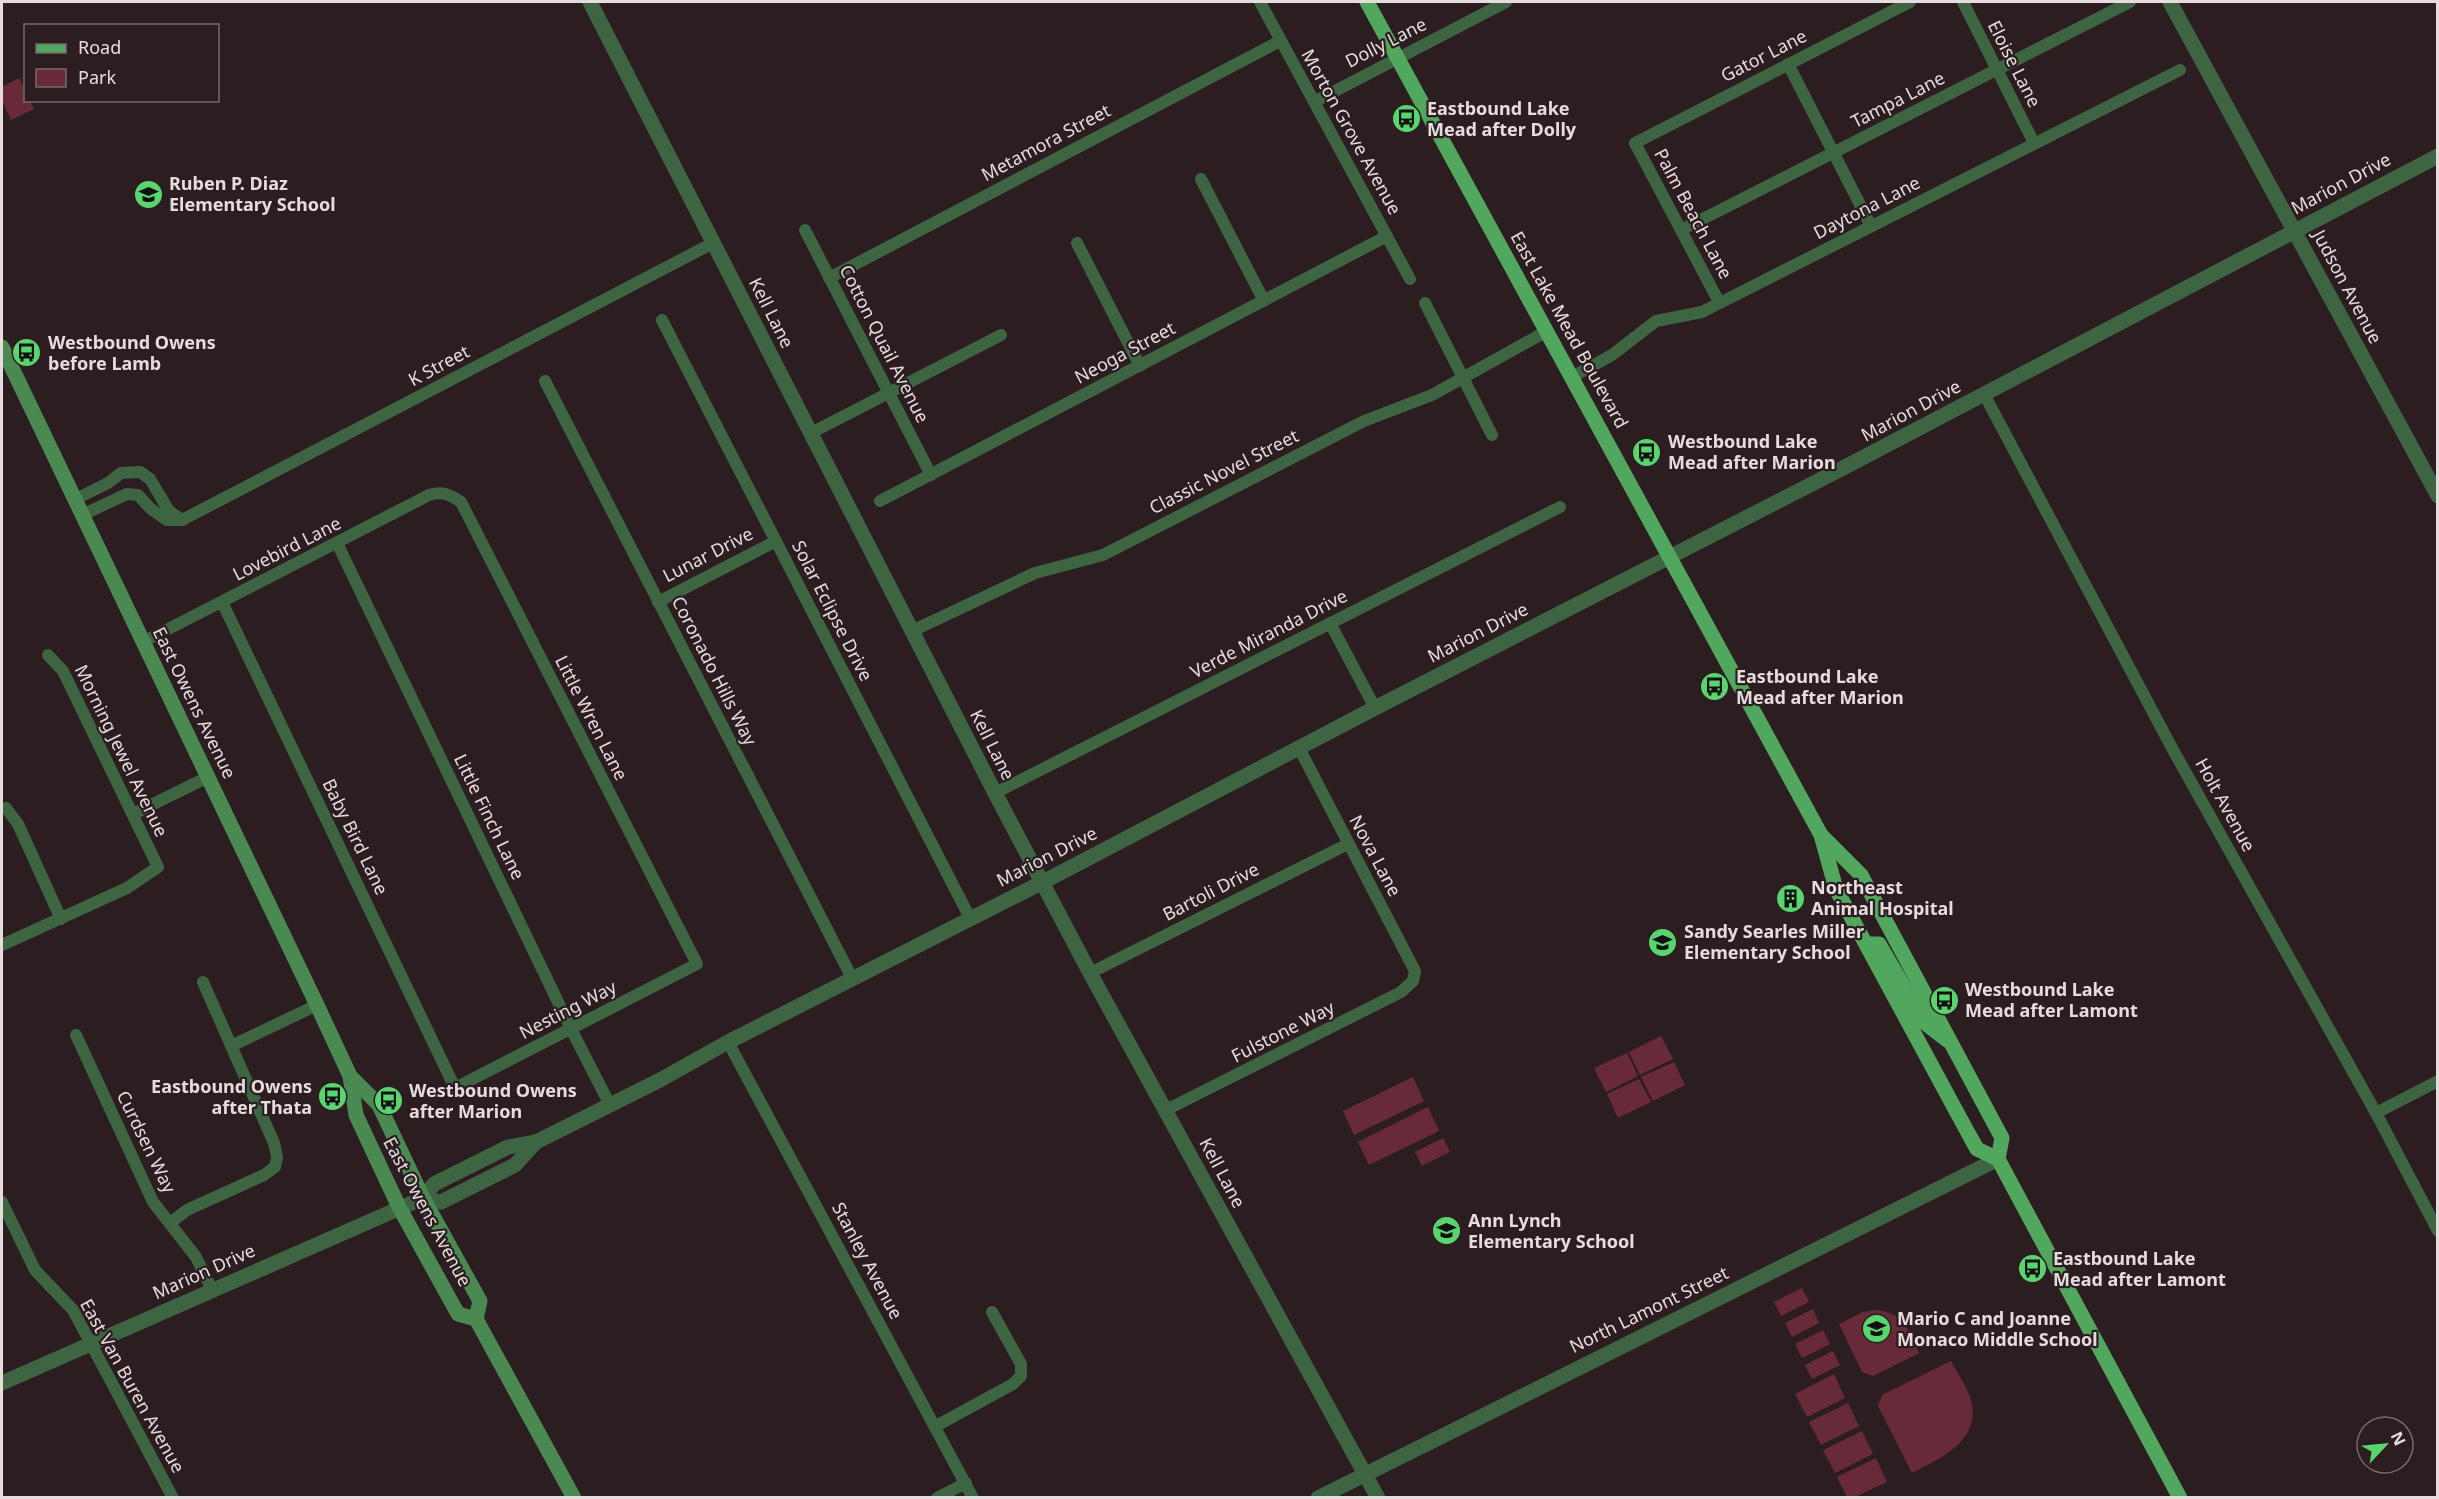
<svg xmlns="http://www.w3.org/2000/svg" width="2439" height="1499" viewBox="0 0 2439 1499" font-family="'Noto Sans',sans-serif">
<rect width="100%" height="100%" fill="#2c1e20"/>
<g fill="#682a39">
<polygon points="19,78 25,90 26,100 30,101 34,109 11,120 2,101 2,87"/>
<polygon points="1661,1036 1673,1059 1640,1075 1629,1052"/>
<polygon points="1627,1053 1638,1076 1606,1092 1594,1068"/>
<polygon points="1674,1062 1685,1085 1653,1101 1641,1077"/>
<polygon points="1413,1077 1424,1101 1354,1135 1343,1111"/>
<polygon points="1639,1079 1651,1102 1618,1118 1607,1094"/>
<polygon points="1428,1107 1439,1131 1369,1165 1358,1142"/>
<polygon points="1443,1138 1450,1152 1422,1166 1415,1152"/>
<polygon points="1802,1288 1809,1302 1781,1316 1774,1302"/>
<polygon points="1813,1309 1819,1323 1792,1337 1785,1323"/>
<path d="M1877,1310C1906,1314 1907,1329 1919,1353L1873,1376L1862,1372L1839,1324L1863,1312Z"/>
<polygon points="1823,1330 1830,1344 1802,1358 1795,1344"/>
<polygon points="1833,1351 1840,1365 1812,1379 1805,1365"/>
<path d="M1951,1361C1957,1372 1970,1392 1972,1404C1979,1442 1939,1459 1912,1473L1878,1406L1882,1395Z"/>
<polygon points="1834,1374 1845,1398 1807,1417 1795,1394"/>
<polygon points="1848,1403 1859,1426 1821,1445 1809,1422"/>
<polygon points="1862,1431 1873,1454 1835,1473 1823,1450"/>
<polygon points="1876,1458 1887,1482 1855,1497 1847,1497 1837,1477"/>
</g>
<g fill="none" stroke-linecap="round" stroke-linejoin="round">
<g stroke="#3e6542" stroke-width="12">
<polyline points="1260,2 1410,279"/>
<polyline points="1963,2 2034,143"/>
<polyline points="1788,64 1871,226"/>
<polyline points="1314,102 1506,2"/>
<polyline points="1201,179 1264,301"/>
<polyline points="805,230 931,475"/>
<polyline points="1681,230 2130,2"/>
<polyline points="1077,243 1140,366"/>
<polyline points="829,278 1280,41"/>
<polyline points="1719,302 1635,143 1910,2"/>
<polyline points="1425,303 1492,435"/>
<polyline points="662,320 970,918"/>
<polyline points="1572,377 1612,355 1656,321 1702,312 2180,70"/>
<polyline points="545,381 852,978"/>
<polyline points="1984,394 2172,748 2376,1113 2438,1231"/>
<polyline points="811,433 1001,335"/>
<polyline points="74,500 108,483 121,473 140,472 150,479 169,511 182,520"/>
<polyline points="880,501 1387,236"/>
<polyline points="82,515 127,494 138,495 151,509 167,520 182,520 713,243"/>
<polyline points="337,543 571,1029 610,1105"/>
<polyline points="658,602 776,541"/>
<polyline points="1330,623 1375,708"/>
<polyline points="912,631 1035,573 1103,555 1364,421 1432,395 1547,331"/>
<path d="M143,642L429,495C443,491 449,494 461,502L697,964L455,1088L222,602"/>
<polyline points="995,793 1560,507"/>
<polyline points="6,808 18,824 61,919"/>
<polyline points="133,814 208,777"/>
<polyline points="2,945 127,888 158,867 63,671 48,655"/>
<polyline points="1090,973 1348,844"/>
<polyline points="76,1035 153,1202 196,1257 212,1290"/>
<polyline points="728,1042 973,1498"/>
<polyline points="231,1046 317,1005"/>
<polyline points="1166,1110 1401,992 1413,981 1415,971 1299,748"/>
<polyline points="2376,1113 2438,1081"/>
<polyline points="2,1202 35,1270 73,1310 173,1498"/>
<polyline points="170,1223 187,1210 264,1175 275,1167 277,1157 274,1143 203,982"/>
<polyline points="936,1426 1013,1384 1021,1376 1021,1364 992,1312"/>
<polyline points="937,1498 966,1483"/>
</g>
<g stroke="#3e6542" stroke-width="15">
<polyline points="590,2 995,793 1090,973 1378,1498"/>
<polyline points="2170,2 2438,496"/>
<polyline points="423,1198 441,1202 515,1165 536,1142"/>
<polyline points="2,1383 423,1198 434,1184 508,1147 536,1142 660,1080 728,1042 1043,882 1375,708 1845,467 2438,156"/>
<polyline points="1318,1498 1998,1159"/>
</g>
<g stroke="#4a8a52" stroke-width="15">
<polyline points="2,347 317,1005 350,1076 356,1115 399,1207 458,1314 476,1319"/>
<polyline points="350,1076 379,1105 423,1198 480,1301 476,1319 574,1498"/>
</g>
<g stroke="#52a75e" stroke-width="15">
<polyline points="1367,2 1821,835 1836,889 1967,1131 1977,1149 1998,1159 2180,1498"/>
<polyline points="1822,836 1861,875 2002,1138 1998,1159"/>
<polyline points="1866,944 1879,944 1925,1023 1947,1040"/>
</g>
</g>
<defs>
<symbol id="bus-disc" viewBox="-11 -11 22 22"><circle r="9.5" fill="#59d56f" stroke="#2c1e20"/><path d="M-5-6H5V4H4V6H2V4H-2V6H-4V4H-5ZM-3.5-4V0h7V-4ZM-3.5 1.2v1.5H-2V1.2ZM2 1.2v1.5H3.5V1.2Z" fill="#111"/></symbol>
<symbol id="school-disc" viewBox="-11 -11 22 22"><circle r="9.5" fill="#59d56f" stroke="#2c1e20"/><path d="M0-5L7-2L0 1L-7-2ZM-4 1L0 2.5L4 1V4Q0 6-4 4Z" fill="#111"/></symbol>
<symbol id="building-disc" viewBox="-11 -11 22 22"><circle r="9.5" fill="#59d56f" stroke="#2c1e20"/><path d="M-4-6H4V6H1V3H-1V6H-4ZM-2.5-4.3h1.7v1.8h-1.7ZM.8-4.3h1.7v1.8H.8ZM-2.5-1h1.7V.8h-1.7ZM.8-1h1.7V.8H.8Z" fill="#111"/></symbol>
</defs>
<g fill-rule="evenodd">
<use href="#bus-disc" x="1390" y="102" width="33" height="33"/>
<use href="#school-disc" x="132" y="178" width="33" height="33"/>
<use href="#bus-disc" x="10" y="336" width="33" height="33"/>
<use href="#bus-disc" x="1630" y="436" width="33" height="33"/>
<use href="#bus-disc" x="1698" y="670" width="33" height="33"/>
<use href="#building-disc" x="1774" y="882" width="33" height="33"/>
<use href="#school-disc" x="1646" y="926" width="33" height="33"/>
<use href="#bus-disc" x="1928" y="984" width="33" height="33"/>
<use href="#bus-disc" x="316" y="1080" width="33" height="33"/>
<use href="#bus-disc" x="372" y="1084" width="33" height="33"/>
<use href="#school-disc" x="1430" y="1214" width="33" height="33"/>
<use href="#bus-disc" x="2016" y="1252" width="33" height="33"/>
<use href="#school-disc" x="1860" y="1312" width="33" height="33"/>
</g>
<g text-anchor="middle" stroke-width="4.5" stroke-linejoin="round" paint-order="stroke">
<g font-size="18" fill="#e6dcdd" stroke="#2c1e20">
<text transform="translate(1386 43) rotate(-27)" y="6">Dolly Lane</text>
<text transform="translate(1764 56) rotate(-27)" y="6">Gator Lane</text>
<text transform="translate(2014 64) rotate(63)" y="6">Eloise Lane</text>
<text transform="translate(1898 100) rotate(-27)" y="6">Tampa Lane</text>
<text transform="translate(1351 132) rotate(61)" y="6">Morton Grove Avenue</text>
<text transform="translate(1046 143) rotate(-28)" y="6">Metamora Street</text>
<text transform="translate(2341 184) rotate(-28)" y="6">Marion Drive</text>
<text transform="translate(1867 208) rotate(-27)" y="6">Daytona Lane</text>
<text transform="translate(1693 214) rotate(62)" y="6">Palm Beach Lane</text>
<text transform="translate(2347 287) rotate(62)" y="6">Judson Avenue</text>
<text transform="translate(771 313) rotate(63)" y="6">Kell Lane</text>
<text transform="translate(1569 330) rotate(61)" y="6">East Lake Mead Boulevard</text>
<text transform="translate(884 344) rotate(63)" y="6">Cotton Quail Avenue</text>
<text transform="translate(1125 353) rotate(-28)" y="6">Neoga Street</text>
<text transform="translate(439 366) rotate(-28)" y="6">K Street</text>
<text transform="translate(1911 411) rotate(-28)" y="6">Marion Drive</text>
<text transform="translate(1224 472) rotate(-27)" y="6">Classic Novel Street</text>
<text transform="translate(287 549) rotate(-27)" y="6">Lovebird Lane</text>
<text transform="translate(708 555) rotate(-27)" y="6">Lunar Drive</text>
<text transform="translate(832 611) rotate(63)" y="6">Solar Eclipse Drive</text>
<text transform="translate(1478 633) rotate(-27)" y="6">Marion Drive</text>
<text transform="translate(1269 634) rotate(-27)" y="6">Verde Miranda Drive</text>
<text transform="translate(714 671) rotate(63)" y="6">Coronado Hills Way</text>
<text transform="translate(194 703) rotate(64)" y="6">East Owens Avenue</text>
<text transform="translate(591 718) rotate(63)" y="6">Little Wren Lane</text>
<text transform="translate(992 745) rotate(63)" y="6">Kell Lane</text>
<text transform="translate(121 751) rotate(64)" y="6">Morning Jewel Avenue</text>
<text transform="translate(2225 805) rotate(61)" y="6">Holt Avenue</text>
<text transform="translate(489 817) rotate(64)" y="6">Little Finch Lane</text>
<text transform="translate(355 837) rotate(64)" y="6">Baby Bird Lane</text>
<text transform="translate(1375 856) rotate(62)" y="6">Nova Lane</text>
<text transform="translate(1047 857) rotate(-27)" y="6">Marion Drive</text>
<text transform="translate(1211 892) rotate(-27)" y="6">Bartoli Drive</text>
<text transform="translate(568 1010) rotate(-27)" y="6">Nesting Way</text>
<text transform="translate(1283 1032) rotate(-27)" y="6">Fulstone Way</text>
<text transform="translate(146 1142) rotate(64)" y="6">Curdsen Way</text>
<text transform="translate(1222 1173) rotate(62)" y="6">Kell Lane</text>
<text transform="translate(427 1212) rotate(62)" y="6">East Owens Avenue</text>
<text transform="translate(867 1261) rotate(62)" y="6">Stanley Avenue</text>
<text transform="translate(204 1272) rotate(-24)" y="6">Marion Drive</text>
<text transform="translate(1649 1310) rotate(-26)" y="6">North Lamont Street</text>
<text transform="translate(132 1386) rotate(61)" y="6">East Van Buren Avenue</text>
</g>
<g font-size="18" font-weight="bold" fill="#e6dcdd" stroke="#2c1e20" text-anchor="start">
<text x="1427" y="115">Eastbound Lake<tspan x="1427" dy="21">Mead after Dolly</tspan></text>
<text x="169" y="190">Ruben P. Diaz<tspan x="169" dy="21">Elementary School</tspan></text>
<text x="48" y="349">Westbound Owens<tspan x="48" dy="21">before Lamb</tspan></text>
<text x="1668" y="448">Westbound Lake<tspan x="1668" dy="21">Mead after Marion</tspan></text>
<text x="1736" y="683">Eastbound Lake<tspan x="1736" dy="21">Mead after Marion</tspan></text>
<text x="1811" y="894">Northeast<tspan x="1811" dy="21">Animal Hospital</tspan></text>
<text x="1684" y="938">Sandy Searles Miller<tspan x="1684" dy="21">Elementary School</tspan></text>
<text x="1965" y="996">Westbound Lake<tspan x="1965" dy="21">Mead after Lamont</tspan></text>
<text x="312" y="1093" text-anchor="end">Eastbound Owens<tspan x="312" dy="21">after Thata</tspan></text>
<text x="409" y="1097">Westbound Owens<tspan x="409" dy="21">after Marion</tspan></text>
<text x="1468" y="1227">Ann Lynch<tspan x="1468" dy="21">Elementary School</tspan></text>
<text x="2053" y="1265">Eastbound Lake<tspan x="2053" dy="21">Mead after Lamont</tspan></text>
<text x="1897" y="1325">Mario C and Joanne<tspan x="1897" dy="21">Monaco Middle School</tspan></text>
</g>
</g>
<rect width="2439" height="1499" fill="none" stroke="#e6dcdd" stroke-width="6"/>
<rect x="24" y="24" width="195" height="78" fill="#2c1e20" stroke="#766a6c" stroke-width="1.5"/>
<rect x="36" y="44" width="30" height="9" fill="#52a75e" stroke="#766a6c" stroke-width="1.5"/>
<text x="78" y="54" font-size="18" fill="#e6dcdd">Road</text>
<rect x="36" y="69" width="30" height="18" fill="#682a39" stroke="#766a6c" stroke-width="1.5"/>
<text x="78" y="84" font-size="18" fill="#e6dcdd">Park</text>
<g transform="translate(2385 1445) rotate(64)"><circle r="28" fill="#2c1e20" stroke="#766a6c" stroke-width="1.5"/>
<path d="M0-4.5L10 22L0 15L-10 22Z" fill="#59d56f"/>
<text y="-9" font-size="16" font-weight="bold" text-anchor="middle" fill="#e6dcdd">N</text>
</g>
</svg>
